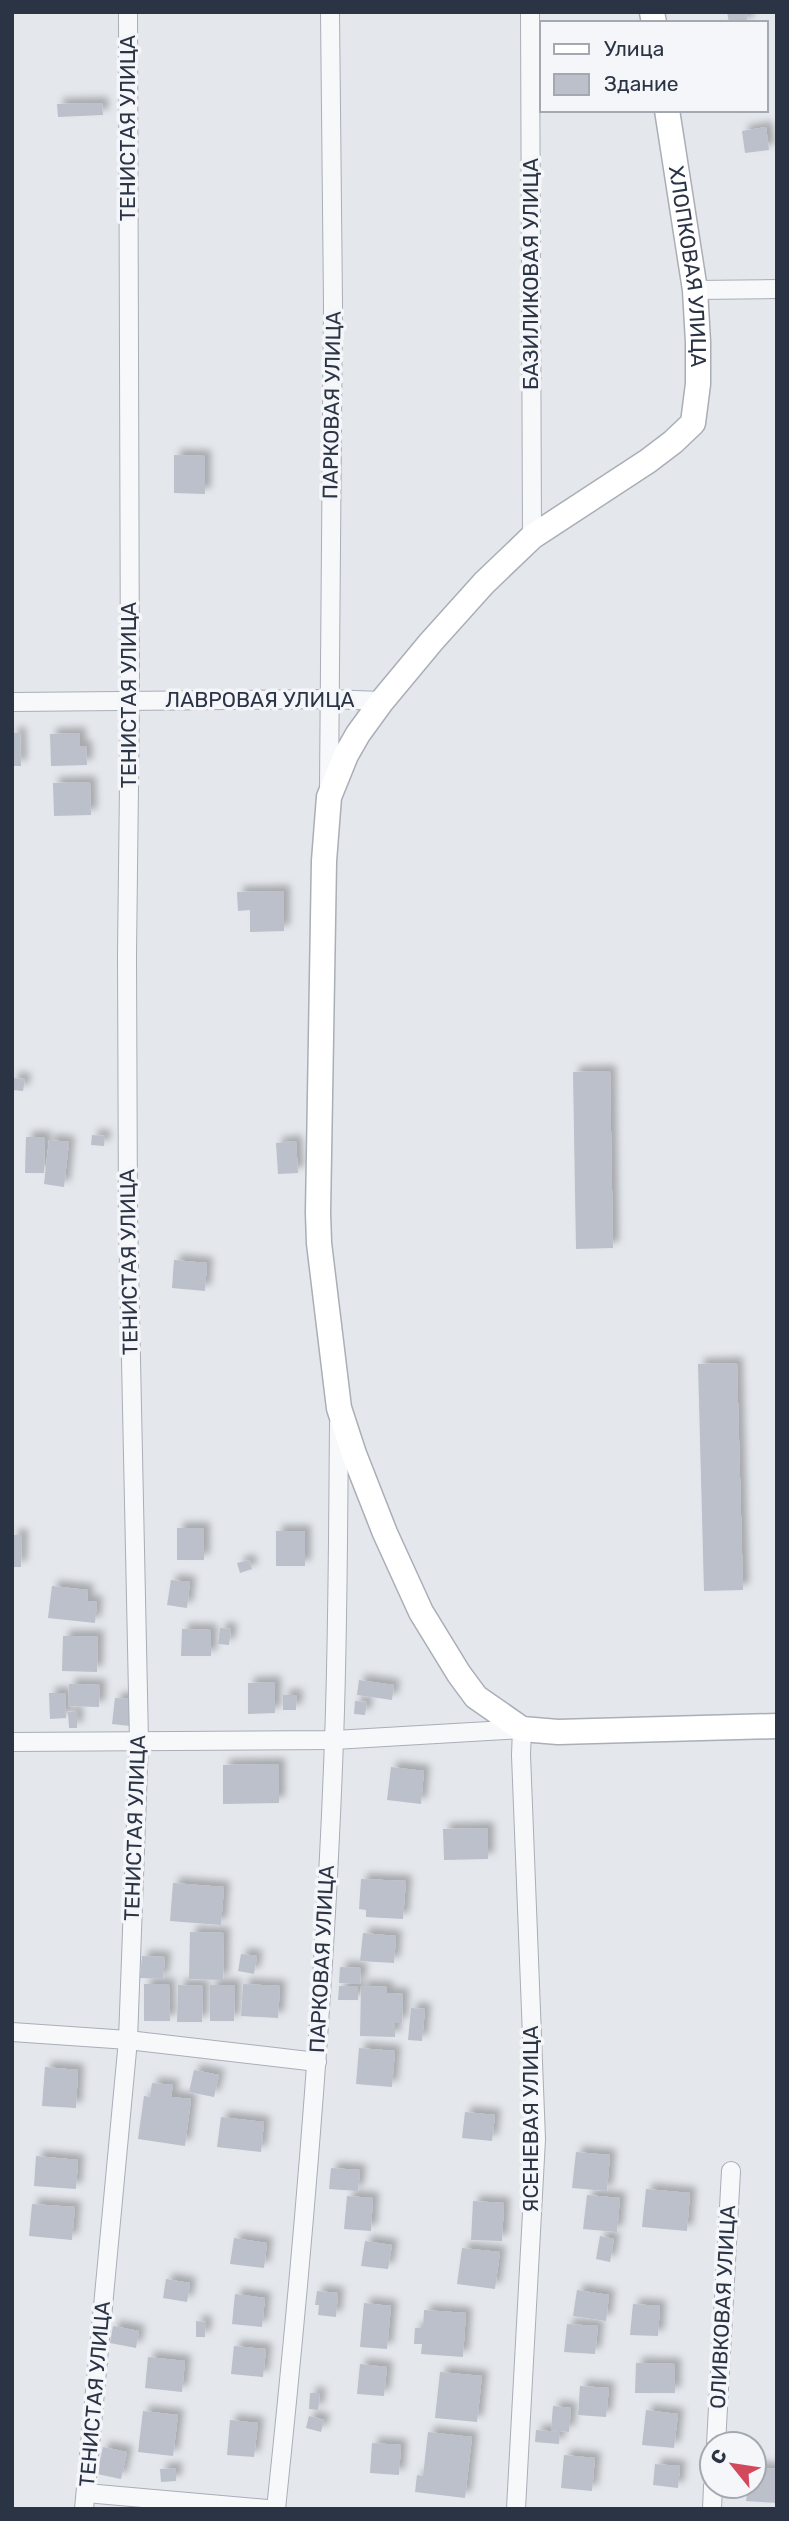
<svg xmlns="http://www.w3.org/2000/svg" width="789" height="2521" viewBox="0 0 789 2521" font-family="Rubik,sans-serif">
<defs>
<filter id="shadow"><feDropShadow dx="6" dy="-6" stdDeviation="3.5" flood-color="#0004"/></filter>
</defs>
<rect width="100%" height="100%" fill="#e4e7ec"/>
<g fill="#bbc0ca" filter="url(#shadow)">
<polygon points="727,12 746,12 748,23 729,23"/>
<polygon points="102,103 103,115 58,117 57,104"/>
<polygon points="766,127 769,150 745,153 742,131"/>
<polygon points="174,455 205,456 205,494 174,493"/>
<polygon points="12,733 20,733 21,766 12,766"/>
<polygon points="80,733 80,746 86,746 87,765 51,766 50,734"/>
<polygon points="90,782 91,815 54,816 53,783"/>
<polygon points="284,891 284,931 250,932 250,910 238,911 237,892"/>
<polygon points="610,1071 613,1248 576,1249 573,1072"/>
<polygon points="12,1078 25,1079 23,1091 12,1090"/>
<polygon points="92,1135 105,1136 104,1146 91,1145"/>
<polygon points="26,1137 45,1137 44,1173 25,1173"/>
<polygon points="49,1140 69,1142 64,1187 44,1184"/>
<polygon points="296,1141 298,1173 278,1174 276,1143"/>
<polygon points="174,1260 207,1263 205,1291 172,1288"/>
<polygon points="737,1363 743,1590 704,1591 698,1364"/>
<rect x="177" y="1528" width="27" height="32"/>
<rect x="276" y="1531" width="29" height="35"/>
<polygon points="12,1535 22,1535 21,1567 12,1567"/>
<polygon points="249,1560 252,1569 240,1573 237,1563"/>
<polygon points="171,1580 190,1582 187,1608 167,1605"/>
<polygon points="52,1586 88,1590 87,1601 97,1602 95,1623 48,1618"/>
<polygon points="220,1628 231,1629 229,1645 218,1644"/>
<polygon points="182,1629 211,1630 211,1656 181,1656"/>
<polygon points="63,1636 98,1636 97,1672 62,1671"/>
<polygon points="359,1680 394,1685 392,1700 357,1695"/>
<polygon points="275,1682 275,1713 248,1714 248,1683"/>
<polygon points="69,1684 100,1685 99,1707 68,1706"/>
<polygon points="49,1693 65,1693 66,1718 50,1719"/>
<polygon points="283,1695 297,1695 296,1710 283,1710"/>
<polygon points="115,1698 132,1699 130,1726 112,1724"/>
<polygon points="355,1701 367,1702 365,1715 354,1714"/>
<polygon points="77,1711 77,1728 69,1728 68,1712"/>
<polygon points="279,1764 279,1803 223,1804 223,1765"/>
<polygon points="391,1767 424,1771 421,1804 387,1800"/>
<polygon points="488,1828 488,1859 444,1860 443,1829"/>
<polygon points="361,1879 406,1881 403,1919 366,1917 366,1910 359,1909"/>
<polygon points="173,1883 224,1887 221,1925 170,1921"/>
<polygon points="190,1932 224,1933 223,1980 189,1979"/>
<polygon points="363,1933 396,1936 394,1963 360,1961"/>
<polygon points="241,1954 257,1956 254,1974 238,1971"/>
<polygon points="142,1956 165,1957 163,1979 140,1978"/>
<polygon points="340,1967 361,1968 360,1984 339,1983"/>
<polygon points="144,1984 169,1984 170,2021 144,2021"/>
<polygon points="243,1984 280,1986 278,2018 241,2016"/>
<polygon points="178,1985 203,1986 202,2022 177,2022"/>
<polygon points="210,1985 235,1985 234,2021 210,2021"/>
<polygon points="339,1986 358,1986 358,2000 338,2000"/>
<polygon points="361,1986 387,1987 387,1993 403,1994 402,2023 395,2023 395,2037 360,2036"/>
<polygon points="411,2008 425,2009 422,2041 408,2040"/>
<polygon points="359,2048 395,2051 392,2087 356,2084"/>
<polygon points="45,2067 78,2070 76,2108 42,2106"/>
<polygon points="194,2070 219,2075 214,2097 189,2092"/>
<polygon points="152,2083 173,2085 171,2097 191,2099 185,2146 138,2139 144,2096 150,2097"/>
<polygon points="465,2112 495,2115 492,2141 462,2138"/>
<polygon points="221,2117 264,2122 261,2152 217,2147"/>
<polygon points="576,2152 610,2155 607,2191 572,2188"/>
<polygon points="36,2156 78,2160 76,2189 34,2186"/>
<polygon points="331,2168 360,2170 358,2191 329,2189"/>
<polygon points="646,2189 690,2193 687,2231 642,2227"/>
<polygon points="587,2195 620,2198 617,2232 583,2229"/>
<polygon points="347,2196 373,2198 371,2231 344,2229"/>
<polygon points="473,2201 504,2203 502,2241 471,2240"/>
<polygon points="32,2204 75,2207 72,2240 29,2236"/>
<polygon points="600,2236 614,2239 610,2262 596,2259"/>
<polygon points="234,2238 267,2243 264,2268 230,2264"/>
<polygon points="365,2241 392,2245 388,2269 361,2266"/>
<polygon points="462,2248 500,2252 495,2289 457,2284"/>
<polygon points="166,2279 190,2283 187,2302 163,2298"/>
<polygon points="577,2290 609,2295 606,2321 573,2316"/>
<polygon points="317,2291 338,2293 336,2317 318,2315 319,2305 315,2305"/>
<polygon points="235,2294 265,2298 262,2327 232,2324"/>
<polygon points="364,2303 391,2306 387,2349 360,2347"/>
<polygon points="633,2304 660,2306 658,2336 630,2335"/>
<polygon points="424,2310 466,2313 463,2357 421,2354 422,2344 414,2344 415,2328 423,2328"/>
<polygon points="196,2321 206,2322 205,2337 196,2337"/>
<polygon points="567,2324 598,2326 595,2354 564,2352"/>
<polygon points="113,2326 139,2331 136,2348 110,2343"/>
<polygon points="234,2346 266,2349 263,2377 231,2374"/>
<polygon points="148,2357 185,2361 182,2392 145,2388"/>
<polygon points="636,2363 675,2364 675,2393 635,2393"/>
<polygon points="360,2364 387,2367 384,2396 357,2394"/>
<polygon points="440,2372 482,2376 477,2422 435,2418"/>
<polygon points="580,2386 609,2388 606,2417 578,2415"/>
<polygon points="310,2393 320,2393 318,2410 309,2409"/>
<polygon points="553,2406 571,2408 569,2432 551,2430"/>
<polygon points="646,2410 678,2414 674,2448 642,2445"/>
<polygon points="143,2411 178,2415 173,2456 138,2452"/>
<polygon points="309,2416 324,2420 321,2432 306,2428"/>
<polygon points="230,2420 258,2423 254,2457 227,2455"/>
<polygon points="536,2430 560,2432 559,2444 535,2442"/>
<polygon points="428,2432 472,2437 465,2498 415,2492 417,2475 423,2476"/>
<polygon points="372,2443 401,2445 399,2475 370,2473"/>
<polygon points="103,2447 127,2452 121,2479 97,2474"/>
<polygon points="564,2455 595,2458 592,2491 561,2488"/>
<polygon points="655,2464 680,2466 678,2488 653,2485"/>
<polygon points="754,2467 777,2469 777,2503 746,2501 748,2486 754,2486"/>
<polygon points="176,2468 176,2481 161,2482 160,2469"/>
</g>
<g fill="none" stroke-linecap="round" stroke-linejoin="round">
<defs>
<g id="street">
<polyline points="530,12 532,537"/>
<polyline points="695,290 777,289"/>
<polyline points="12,702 328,699 382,701"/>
<polyline points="329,786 333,304 330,12"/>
<polyline points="12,1742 334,1740 522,1729 521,1755 536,2139 516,2509"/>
<polyline points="12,2032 128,2040 317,2062"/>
<polyline points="716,2444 731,2171"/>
<polyline points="86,2493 267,2509"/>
<polyline points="84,2509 128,2040 139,1741 128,1217 127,955 130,700 128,12"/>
<path d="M276,2509C303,2253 325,1997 334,1740C338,1634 338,1528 339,1423"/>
<polyline points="712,2509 713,2486"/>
</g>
<g id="secondary">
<polyline points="652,12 654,23"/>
<path id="s1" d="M667,110L695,290L698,342V384L693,423L673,442L648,461L532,537L484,583L431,642L382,701L358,734L346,755L329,797L324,861L318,1213L319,1243L339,1408L354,1454L385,1533L421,1612L459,1674L476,1697L522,1729L558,1732L777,1726"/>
</g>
</defs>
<use href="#street" stroke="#a9aeb7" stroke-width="20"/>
<use href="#secondary" stroke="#a9aeb7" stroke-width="27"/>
<use href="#street" stroke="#f7f8fa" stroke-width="18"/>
<use href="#secondary" stroke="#fff" stroke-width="24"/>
</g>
<g text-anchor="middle" stroke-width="7" stroke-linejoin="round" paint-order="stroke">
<g font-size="21" fill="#2b3445" stroke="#f4f6f9">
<text transform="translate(128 128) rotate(-90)" y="7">ТЕНИСТАЯ УЛИЦА</text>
<text dy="7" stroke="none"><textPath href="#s1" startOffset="158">ХЛОПКОВАЯ УЛИЦА</textPath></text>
<text transform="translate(531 274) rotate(-90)" y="7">БАЗИЛИКОВАЯ УЛИЦА</text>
<text transform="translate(332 405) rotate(-89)" y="7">ПАРКОВАЯ УЛИЦА</text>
<text transform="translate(129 695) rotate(-90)" y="7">ТЕНИСТАЯ УЛИЦА</text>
<text x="260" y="707">ЛАВРОВАЯ УЛИЦА</text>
<text transform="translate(129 1262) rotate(-91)" y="7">ТЕНИСТАЯ УЛИЦА</text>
<text transform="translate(135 1828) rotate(-88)" y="7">ТЕНИСТАЯ УЛИЦА</text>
<text transform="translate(322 1959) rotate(-87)" y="7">ПАРКОВАЯ УЛИЦА</text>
<text transform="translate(531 2119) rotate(-90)" y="7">ЯСЕНЕВАЯ УЛИЦА</text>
<text transform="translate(723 2307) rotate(-87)" y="7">ОЛИВКОВАЯ УЛИЦА</text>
<text transform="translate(95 2394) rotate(-85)" y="7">ТЕНИСТАЯ УЛИЦА</text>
</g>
</g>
<rect width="789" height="2521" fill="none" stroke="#2b3445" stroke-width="28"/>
<rect x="540" y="21" width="228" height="91" fill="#f4f6f9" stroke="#a4a8b1" stroke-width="2"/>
<rect x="554" y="44" width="35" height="10" fill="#ffffff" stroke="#a4a8b1" stroke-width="2"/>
<text x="604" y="56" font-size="21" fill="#2b3445">Улица</text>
<rect x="554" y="74" width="35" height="21" fill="#bbc0ca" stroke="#a4a8b1" stroke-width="2"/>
<text x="604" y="91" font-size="21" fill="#2b3445">Здание</text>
<g transform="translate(733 2465) rotate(300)"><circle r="33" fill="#f4f6f9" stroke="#a4a8b1" stroke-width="2"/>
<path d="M0-5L12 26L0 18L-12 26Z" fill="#d1495b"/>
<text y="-10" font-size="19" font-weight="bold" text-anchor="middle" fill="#2b3445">С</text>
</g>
</svg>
